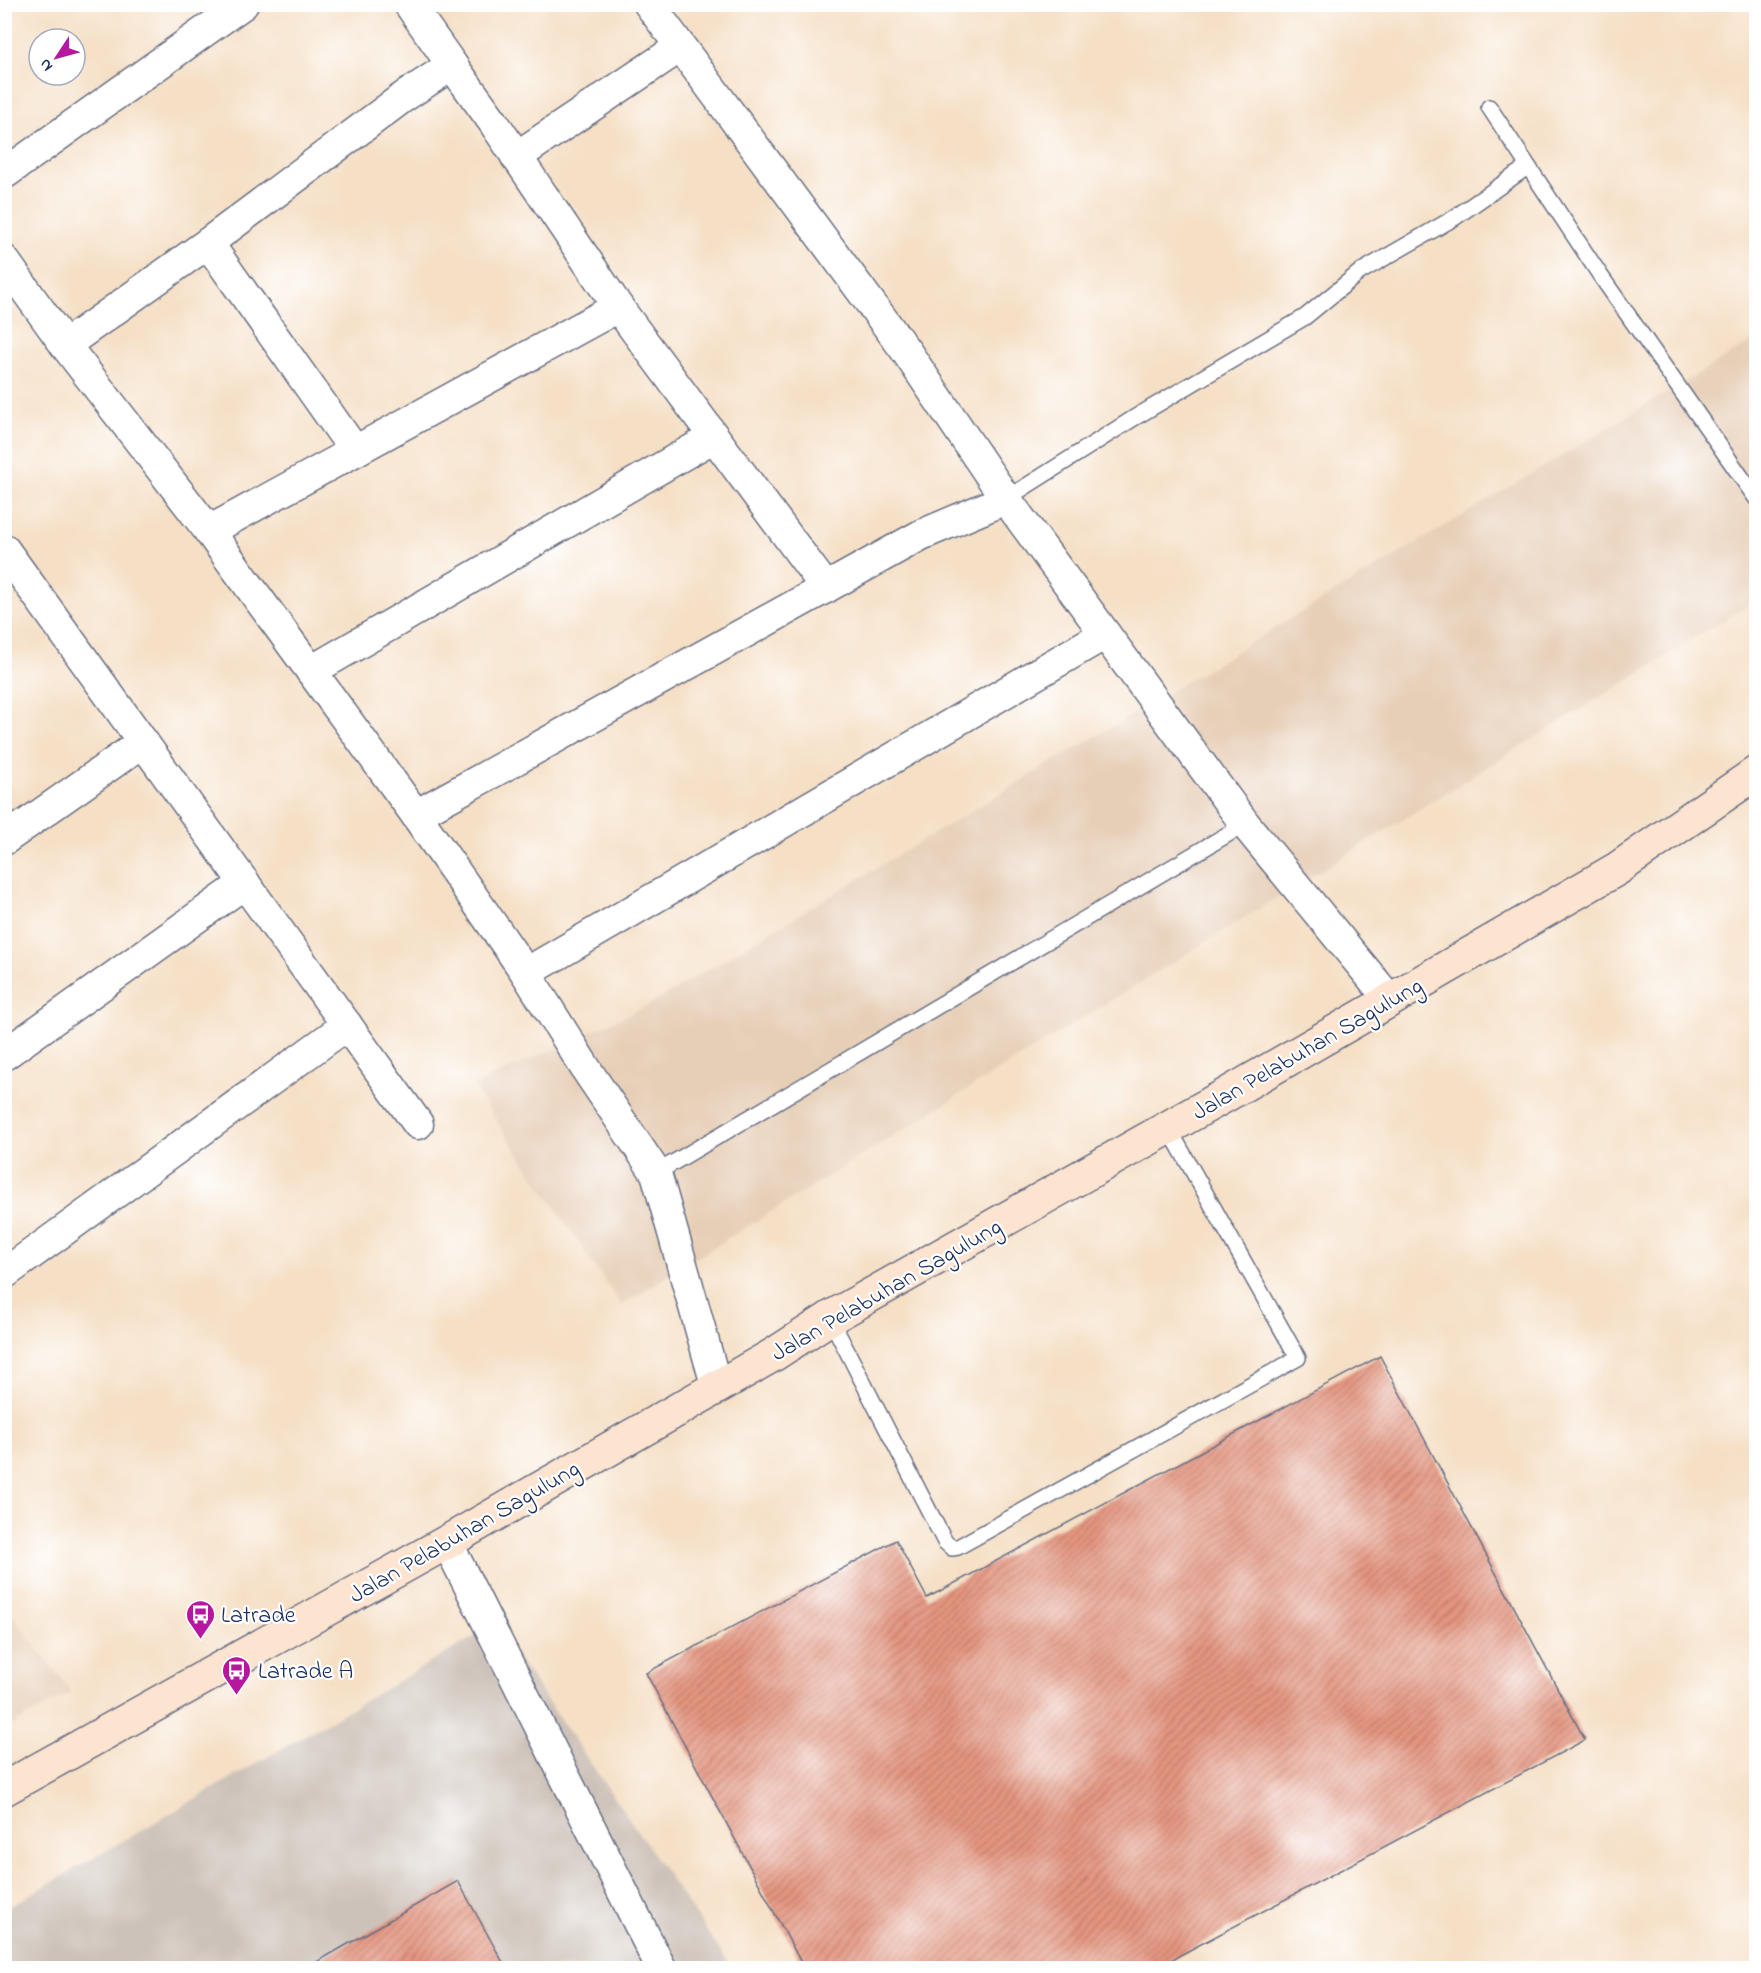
<svg xmlns="http://www.w3.org/2000/svg" width="1761" height="1973" viewBox="0 0 1761 1973" font-family="'Indie Flower',sans-serif">
<defs>
<pattern id="building-hatch" width="6" height="6" patternUnits="userSpaceOnUse" patternTransform="scale(1.5)"><rect width="6" height="6" fill="#e5957f"/><path d="M-1 1l2-2M0 6l6-6M5 7l2-2" fill="none" stroke="#b97a6b"/></pattern>
</defs>
<rect width="100%" height="100%" fill="#fff"/>
<filter id="ink" filterUnits="userSpaceOnUse"><feTurbulence type="fractalNoise" baseFrequency=".0167" numOctaves="2"/><feDisplacementMap in="SourceGraphic" scale="12" xChannelSelector="R" yChannelSelector="G"/><feConvolveMatrix kernelMatrix="1 2 1 2 8 2 1 2 1" color-interpolation-filters="sRGB"/></filter>
<filter id="wash" filterUnits="userSpaceOnUse"><feTurbulence type="fractalNoise" baseFrequency=".008" numOctaves="4" result="noise"/><feDisplacementMap in="SourceGraphic" scale="24" xChannelSelector="R" yChannelSelector="G"/><feGaussianBlur stdDeviation="1.35" result="paint"/><feColorMatrix in="noise" values="0 0 0 0 0 0 0 0 0 0 0 0 0 0 0 0 0 1.4 0 .05"/><feComposite in="paint" operator="in"/></filter>
<g filter="url(#wash)">
<rect width="100%" height="100%" fill="#f5dfc5"/>
<g fill="#e7cfb7">
<polygon points="1756,339 1756,600 621,1305 473,1086 649,1005"/>
<polygon points="4,1605 71,1692 5,1729 4,1729"/>
</g>
<polygon fill="#cdc2b9" points="495,1625 732,1968 5,1968 4,1910"/>
<g id="blocks">
<g fill="url(#building-hatch)">
<polygon points="1380,1356 1585,1740 1156,1968 804,1968 646,1673 896,1540 927,1598"/>
<polygon points="458,1881 506,1968 306,1968"/>
</g>
</g>
</g>
<g filter="url(#ink)">
<use href="#blocks" fill-opacity="0" stroke="#676d82" stroke-width="1.5"/>
<g fill="none" stroke-linecap="round" stroke-linejoin="round">
<defs>
<g id="lane">
<polyline points="1489,107 1600,275 1756,498"/>
<polyline points="1006,499 1134,418 1305,317 1360,272 1454,218 1527,167"/>
<polyline points="656,1173 1245,824"/>
<polyline points="830,1318 945,1542 952,1548 958,1547 1298,1358 1168,1127"/>
</g>
<g id="street">
<polyline points="409,4 452,65"/>
<polyline points="649,4 906,351 1006,499 1245,824 1390,1000"/>
<polyline points="516,157 680,47"/>
<polyline points="4,174 243,4"/>
<polyline points="208,243 355,451"/>
<polyline points="4,260 65,345"/>
<polyline points="209,531 618,307"/>
<polyline points="4,549 418,1124"/>
<polyline points="311,671 714,437"/>
<polyline points="416,815 921,535 1006,499"/>
<polyline points="4,840 143,742"/>
<polyline points="526,973 1105,634"/>
<polyline points="4,1055 245,883"/>
<polyline points="4,1274 347,1025"/>
<polyline points="717,1388 656,1173 586,1069 526,973 416,815 209,531 65,345 208,243 402,98 452,65 494,123 618,307 826,588"/>
<polyline points="447,1542 661,1968"/>
</g>
<polyline id="secondary" points="4,1789 447,1542 773,1355 830,1318 1226,1095 1617,869 1756,773"/>
</defs>
<use href="#lane" stroke="#676d82" stroke-width="18"/>
<use href="#street" stroke="#676d82" stroke-width="33"/>
<use href="#secondary" stroke="#676d82" stroke-width="36"/>
<use href="#lane" stroke="#fff" stroke-width="15"/>
<use href="#street" stroke="#fff" stroke-width="30"/>
<use href="#secondary" stroke="#fde4d1" stroke-width="33"/>
</g>
</g>
<defs>
<symbol id="bus-pin" viewBox="-11 -11 22 30"><path d="M0 17L-7.5 6A9.5 9.5 0 1 1 7.5 6Z" fill="#b5179e" stroke="#fff"/><path d="M-5-6H5V4H4V6H2V4H-2V6H-4V4H-5ZM-3.5-4V0h7V-4ZM-3.5 1.2v1.5H-2V1.2ZM2 1.2v1.5H3.5V1.2Z" fill="#fff"/></symbol>
</defs>
<g fill-rule="evenodd">
<use href="#bus-pin" x="184" y="1598" width="33" height="45"/>
<use href="#bus-pin" x="220" y="1654" width="33" height="45"/>
</g>
<g text-anchor="middle" stroke-width="4.5" stroke-linejoin="round" paint-order="stroke">
<g font-size="24" fill="#1b2f5e" stroke="#fff">
<text transform="translate(1307 1048) rotate(-30)" y="8">Jalan Pelabuhan Sagulung</text>
<text transform="translate(886 1289) rotate(-30)" y="8">Jalan Pelabuhan Sagulung</text>
<text transform="translate(464 1531) rotate(-30)" y="8">Jalan Pelabuhan Sagulung</text>
</g>
<g font-size="24" fill="#1b2f5e" stroke="#fff" text-anchor="start">
<text x="221" y="1622">Latrade</text>
<text x="258" y="1678">Latrade A</text>
</g>
</g>
<rect width="1761" height="1973" fill="none" stroke="#fff" stroke-width="24"/>
<g transform="translate(57 57) rotate(234)"><circle r="28" fill="#ffffff" stroke="#a4acbf" stroke-width="1.5"/>
<path d="M0-4.5L10 22L0 15L-10 22Z" fill="#b5179e"/>
<text y="-9" font-size="16" font-weight="bold" text-anchor="middle" fill="#1b2f5e">N</text>
</g>
</svg>
